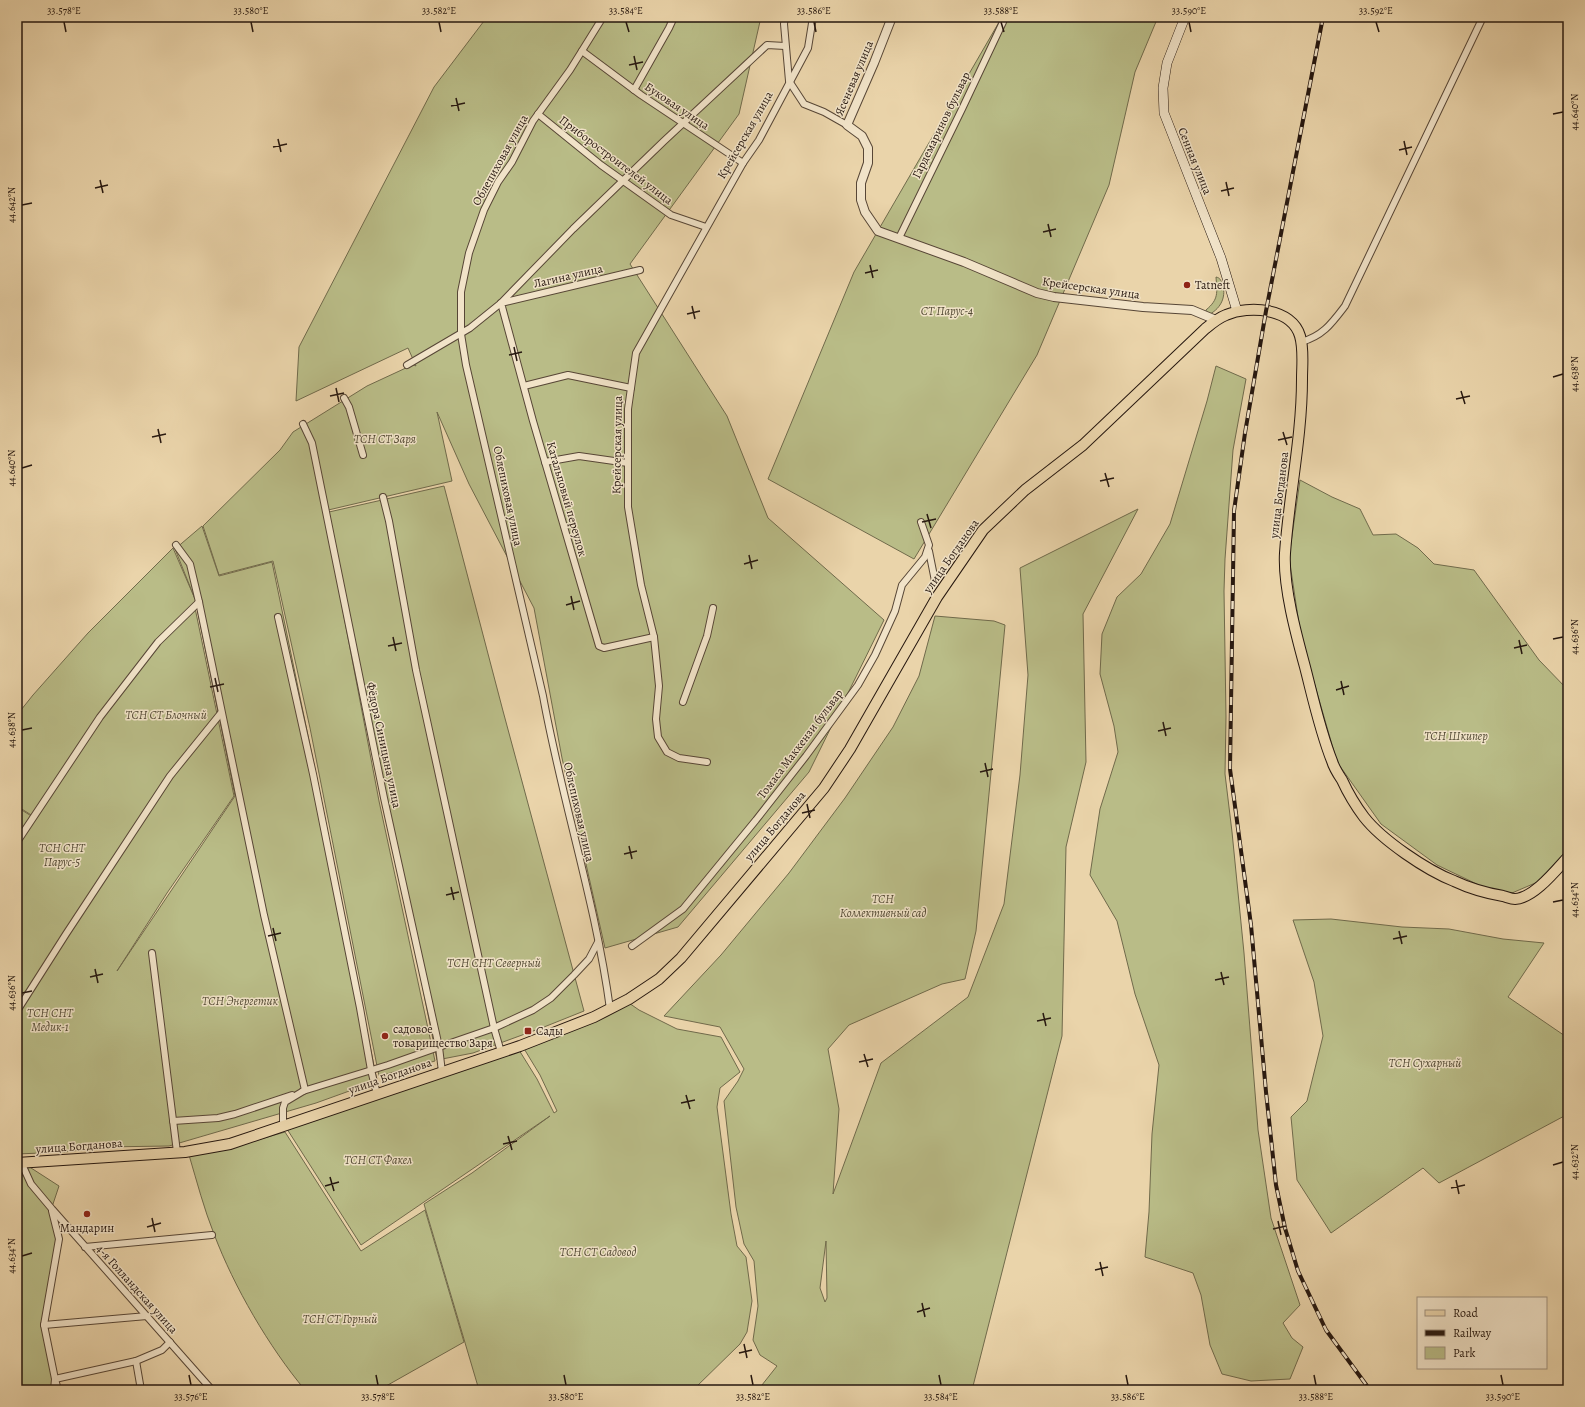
<svg xmlns="http://www.w3.org/2000/svg" width="1585" height="1407" viewBox="0 0 1585 1407" font-family="Alegreya,serif">
<rect width="100%" height="100%" fill="#ead4aa"/>
<filter id="stains"><feTurbulence type="fractalNoise" baseFrequency=".005" numOctaves="4"/><feColorMatrix values="0 0 0 0 .2 0 0 0 0 .09 0 0 0 0 .02 0 0 0 .5 -.17"/></filter>
<radialGradient id="worn" r=".72"><stop offset=".6" stop-color="#630" stop-opacity="0"/><stop offset="1" stop-color="#630" stop-opacity=".3"/></radialGradient>
<g fill="#b9bc87" stroke="#706a4b" fill-rule="evenodd">
<polygon points="487,17 761,17 739,114 630,264 727,416 768,518 884,620 809,772 678,927 605,948 562,758 534,608 469,484 437,412 452,481 324,511 379,801 435,1061 379,1076 310,728 273,561 219,575 203,526 280,450 293,432 367,386 408,367 414,365 416,366 408,348 296,401 299,347 434,87"/>
<polygon points="1002,17 1158,17 1135,72 1109,185 1037,355 914,559 768,479 854,272"/>
<path d="M1216,277C1220,278 1220,279 1222,283C1227,296 1221,308 1210,314L1206,312V310C1219,299 1217,293 1216,277Z"/>
<polygon points="1216,366 1246,379 1233,450 1225,559 1224,591 1226,717 1225,774 1232,832 1244,953 1258,1130 1271,1218 1300,1305 1283,1323 1292,1338 1303,1347 1290,1379 1251,1381 1222,1374 1210,1345 1201,1295 1193,1273 1145,1257 1149,1212 1152,1134 1159,1065 1135,994 1117,921 1090,875 1100,809 1118,752 1114,726 1100,674 1102,634 1117,597 1141,574 1170,524 1207,401"/>
<polygon points="1300,480 1332,497 1360,509 1373,535 1396,534 1418,548 1434,564 1474,570 1539,660 1568,690 1568,850 1540,881 1512,893 1485,888 1437,865 1381,824 1337,762 1301,637 1289,557"/>
<polygon points="444,486 503,711 584,1011 544,1027 473,1053 437,1060 329,512"/>
<path d="M1138,509L1083,614L1086,762L1066,847L1062,1036L972,1390H758L777,1366L760,1355L753,1340L758,1306L754,1261L744,1244L736,1207L724,1101L738,1081L744,1069L720,1027L664,1016L721,955L789,873L845,798L893,727L919,676L935,616L994,621L1005,625L976,931L965,979L942,984L849,1025L828,1049L839,1109L833,1194L881,1063L968,997L1004,904L1020,775L1028,675L1020,568ZM826,1241L827,1298L825,1302L820,1288Z"/>
<path d="M202,526L219,576L272,562L318,784L377,1081L316,1103L169,1146L103,1147L65,1152L17,1154V1014L142,814L17,1009V807L36,819L98,724L36,818L17,806V715L33,695L88,633L173,548L195,599L175,549ZM196,603L235,796L117,971L167,893L234,796L195,608Z"/>
<polygon points="1331,919 1402,927 1449,929 1503,939 1544,943 1508,997 1568,1038 1568,1114 1439,1183 1423,1168 1331,1233 1297,1180 1291,1117 1307,1101 1323,1036 1314,982 1293,920"/>
<polygon points="629,1003 639,1010 677,1029 721,1037 740,1072 720,1088 717,1107 731,1214 737,1246 746,1257 752,1301 747,1332 740,1344 693,1390 479,1390 424,1204 472,1173 550,1116 361,1245 287,1129 519,1050 537,1079 554,1113 557,1111 540,1075 523,1047"/>
<path d="M285,1132L361,1251L425,1210L464,1342L379,1390H305C269,1347 234,1287 214,1234C204,1209 197,1182 189,1155L233,1147Z"/>
<polygon points="28,1166 59,1186 51,1210 58,1239 44,1325 54,1379 53,1390 17,1390 17,1184"/>
</g>
<g fill="none" stroke-linecap="round" stroke-linejoin="round">
<defs>
<g id="minor">
<path d="M603,17L570,70L533,121L512,162L498,182L484,210L469,253L461,292V334L466,365L543,696C562,801 596,904 610,1009"/>
<polyline points="785,17 784,24 789,81 804,104 824,112 847,125"/>
<polyline points="582,51 641,95 743,163"/>
<polyline points="634,90 669,28 674,17"/>
<polyline points="538,114 601,165 671,215 706,227"/>
<polyline points="899,238 962,109 1003,22"/>
<polyline points="640,270 501,303 533,421 599,646 604,648 654,637"/>
<path d="M1301,342C1323,336 1332,323 1345,306L1483,17"/>
<polyline points="407,365 470,328 501,303 573,229 664,141 767,45 785,46"/>
<polyline points="524,386 568,375 631,388"/>
<polyline points="344,398 349,407 363,455"/>
<polyline points="303,424 312,443 384,798 439,1047 442,1072"/>
<polyline points="545,462 579,456 628,463"/>
<polyline points="383,497 389,521 416,670 494,1028 501,1052"/>
<polyline points="176,545 190,564 199,602 264,915 305,1090 285,1102 283,1108 283,1127"/>
<polyline points="929,551 935,581"/>
<polyline points="278,617 313,774 360,1008 371,1070 377,1094"/>
<polyline points="683,702 707,636 713,608"/>
<polyline points="707,762 679,758 667,752 658,737 656,719 659,686 654,637 641,585 628,507 628,409 636,353 743,163 759,140 808,48 813,17"/>
<polyline points="17,842 100,717 158,642 199,602"/>
<polyline points="632,946 683,909 756,820 806,756 858,685 875,655 895,611 902,585 925,557 929,545 921,522"/>
<polyline points="152,953 177,1152"/>
<polyline points="17,1011 66,934 170,776 221,713"/>
<polyline points="303,1091 388,1065 439,1047 494,1028 533,1010 551,998 574,975 589,959 598,942"/>
<polyline points="173,1121 218,1118 235,1114 292,1095"/>
<polyline points="21,1162 31,1184 52,1209 212,1390"/>
<polyline points="17,1178 21,1162"/>
<polyline points="52,1211 59,1239 44,1325 55,1379 58,1390"/>
<polyline points="85,1247 212,1235"/>
<polyline points="44,1325 147,1316"/>
<polyline points="136,1361 141,1390"/>
<polyline points="54,1390 55,1379 136,1361 162,1350 170,1342"/>
</g>
<polyline id="tertiary" points="892,17 874,63 847,125 862,136 868,148 868,163 861,183 861,200 865,212 878,231 964,262 1037,293 1054,297 1143,307 1192,310 1216,320"/>
<polyline id="secondary" points="1185,17 1167,63 1163,88 1164,113 1221,258 1237,311"/>
<path id="primary" d="M17,1163L185,1152L230,1144L520,1046L594,1017L629,999L659,979L681,958L824,788L850,749L937,597L983,530L1025,490L1083,445L1205,329C1211,324 1218,318 1226,315C1249,305 1292,308 1300,336C1304,349 1302,365 1302,379C1302,437 1289,495 1285,553C1283,586 1296,634 1305,667C1313,698 1320,731 1332,761C1334,768 1338,774 1342,780C1348,793 1355,805 1364,817C1382,840 1426,870 1454,881C1471,889 1485,893 1503,896C1507,897 1511,899 1515,899C1534,898 1556,870 1568,857"/>
</defs>
<use href="#minor" stroke="#574636" stroke-width="8"/>
<use href="#tertiary" stroke="#574636" stroke-width="10"/>
<use href="#secondary" stroke="#26170f" stroke-width="10"/>
<use href="#primary" stroke="#26170f" stroke-width="12"/>
<use href="#minor" stroke="#f1e3c8" stroke-width="6"/>
<use href="#tertiary" stroke="#f1e3c8" stroke-width="8"/>
<use href="#secondary" stroke="#f1e3c8" stroke-width="9"/>
<use href="#primary" stroke="#ead4aa" stroke-width="10"/>
<defs>
<polyline id="rail" points="1323,17 1266,311 1245,433 1234,511 1230,769 1251,925 1266,1092 1276,1185 1285,1228 1298,1271 1326,1330 1370,1390"/>
</defs>
<use href="#rail" stroke="#26170f" stroke-width="4"/>
<use href="#rail" stroke="#f1e3c8" stroke-width="2.5" stroke-dasharray="8" stroke-linecap="butt"/>
</g>
<path fill="none" stroke="#26170f" stroke-width="1.5" d="M64,22L66,32M251,22L253,32M439,22L441,32M626,22L629,32M814,22L816,32M1001,22L1004,32M1189,22L1191,32M1376,22L1379,32M634,56L637,70M629,65L643,62M456,98L459,111M451,106L465,103M1553,114L1563,112M278,139L281,152M1404,141L1407,155M273,147L287,144M1399,150L1412,147M100,180L103,193M1226,182L1229,196M95,188L108,185M1221,191L1234,188M22,205L32,203M1048,224L1051,237M1043,232L1056,229M870,265L873,278M865,273L878,270M692,306L695,319M687,314L700,311M514,347L517,361M509,355L522,352M1553,377L1563,374M336,388L339,402M1461,391L1465,404M330,396L344,393M1456,399L1470,396M158,429L161,443M1283,432L1287,445M152,437L166,434M1278,440L1292,437M22,468L32,465M1105,473L1109,487M1100,481L1114,478M927,514L931,528M922,522L936,519M749,555L752,569M744,564L758,560M571,596L574,610M566,605L580,601M393,637L396,651M1553,639L1563,637M1519,640L1522,654M388,646L402,643M1514,648L1527,645M215,678L218,692M1341,681L1344,695M210,687L224,684M1336,690L1349,686M1163,722L1166,736M22,730L32,728M1158,731L1171,728M985,763L988,777M980,772L993,769M807,804L810,818M802,813L815,810M629,846L632,859M624,854L637,851M451,887L454,900M446,895L459,892M1553,902L1563,900M273,928L276,941M1399,931L1402,944M268,936L281,933M1393,939L1407,936M95,969L98,983M1221,972L1224,985M90,977L103,974M1215,980L1229,977M22,993L32,991M1043,1013L1046,1026M1037,1021L1051,1018M864,1054L868,1067M859,1062L873,1059M686,1095L690,1109M681,1103L695,1100M508,1136L512,1150M503,1144L517,1141M1553,1165L1563,1162M330,1177L334,1191M1456,1180L1459,1194M325,1186L339,1182M1451,1188L1465,1185M152,1218L155,1232M1278,1221L1281,1235M147,1227L161,1223M1273,1229L1286,1226M22,1256L32,1253M1100,1262L1103,1276M1095,1270L1108,1267M922,1303L925,1317M917,1312L930,1308M744,1344L747,1358M739,1353L752,1350M189,1375L191,1385M376,1375L378,1385M564,1375L566,1385M751,1375L753,1385M939,1375L941,1385M1126,1375L1128,1385M1314,1375L1316,1385M1501,1375L1503,1385"/>
<g fill="#8f2418" stroke="#f1e3c8" stroke-width="1.5">
<circle cx="1187" cy="285" r="4"/>
<rect x="524" y="1027" width="8" height="8" rx="2"/>
<circle cx="385" cy="1036" r="4"/>
<circle cx="87" cy="1214" r="4"/>
</g>
<g text-anchor="middle" stroke-width="3" stroke-linejoin="round" paint-order="stroke">
<g font-size="12" fill="#26170f" stroke="#f1e3c8">
<text transform="translate(854 78) rotate(-67)" y="4">Ясеневая улица</text>
<text transform="translate(677 106) rotate(34)" y="4">Буковая улица</text>
<text transform="translate(941 125) rotate(-64)" y="4">Гардемаринов бульвар</text>
<text transform="translate(745 135) rotate(-60)" y="4">Крейсерская улица</text>
<text transform="translate(500 160) rotate(-61)" y="4">Облепиховая улица</text>
<text transform="translate(616 160) rotate(37)" y="4">Приборостроителей улица</text>
<text transform="translate(1195 161) rotate(68)" y="4">Сенная улица</text>
<text transform="translate(568 276) rotate(-13)" y="4">Лагина улица</text>
<text transform="translate(1091 288) rotate(8)" y="4">Крейсерская улица</text>
<text transform="translate(617 445) rotate(-89)" y="4">Крейсерская улица</text>
<text transform="translate(1279 495) rotate(-83)" y="4">улица Богданова</text>
<text transform="translate(508 496) rotate(78)" y="4">Облепиховая улица</text>
<text transform="translate(567 499) rotate(74)" y="4">Катальповый переулок</text>
<text transform="translate(951 556) rotate(-55)" y="4">улица Богданова</text>
<text transform="translate(800 744) rotate(-53)" y="4">Томаса Маккензи бульвар</text>
<text transform="translate(384 745) rotate(78)" y="4">Фёдора Синицына улица</text>
<text transform="translate(579 812) rotate(77)" y="4">Облепиховая улица</text>
<text transform="translate(775 826) rotate(-50)" y="4">улица Богданова</text>
<text transform="translate(390 1076) rotate(-19)" y="4">улица Богданова</text>
<text transform="translate(79 1146) rotate(-4)" y="4">улица Богданова</text>
<text transform="translate(137 1289) rotate(48)" y="4">4-я Голландская улица</text>
</g>
<g font-size="12" fill="#26170f" stroke="#f1e3c8" text-anchor="start">
<text x="1195" y="289">Tatneft</text>
<text x="393" y="1033">садовое<tspan x="393" dy="14">товарищество Заря</tspan></text>
<text x="536" y="1035">Сады</text>
<text x="87" y="1232" text-anchor="middle">Мандарин</text>
</g>
<g font-size="12" font-style="italic" fill="#524933" stroke="#f1e3c8">
<text x="947" y="315">СТ Парус-4</text>
<text x="385" y="443">ТСН СТ Заря</text>
<text x="166" y="719">ТСН СТ Блочный</text>
<text x="1456" y="740">ТСН Шкипер</text>
<text x="62" y="852">ТСН СНТ<tspan x="62" dy="14">Парус-5</tspan></text>
<text x="883" y="903">ТСН<tspan x="883" dy="14">Коллективный сад</tspan></text>
<text x="494" y="967">ТСН СНТ Северный</text>
<text x="240" y="1005">ТСН Энергетик</text>
<text x="50" y="1017">ТСН СНТ<tspan x="50" dy="14">Медик-1</tspan></text>
<text x="1425" y="1067">ТСН Сухарный</text>
<text x="378" y="1164">ТСН СТ Факел</text>
<text x="598" y="1256">ТСН СТ Садовод</text>
<text x="340" y="1323">ТСН СТ Горный</text>
</g>
</g>
<rect width="1585" height="1407" fill="none" stroke="#ead4aa" stroke-width="44"/>
<rect x="1417" y="1297" width="130" height="72" fill="#f1e3c8" stroke="#a0917e"/>
<rect x="1425" y="1310" width="20" height="6" fill="#ead4aa" stroke="#a0917e"/>
<text x="1453" y="1317" font-size="12" fill="#26170f">Road</text>
<rect x="1425" y="1330" width="20" height="6" fill="#26170f" stroke="#a0917e"/>
<text x="1453" y="1337" font-size="12" fill="#26170f">Railway</text>
<rect x="1425" y="1347" width="20" height="12" fill="#b9bc87" stroke="#a0917e"/>
<text x="1453" y="1357" font-size="12" fill="#26170f">Park</text>
<rect x="22" y="22" width="1541" height="1363" fill="none" stroke="#26170f" stroke-width="1.5"/>
<g font-size="10" text-anchor="middle" fill="#26170f">
<text x="64" y="14">33.578°E</text>
<text x="251" y="14">33.580°E</text>
<text x="439" y="14">33.582°E</text>
<text x="626" y="14">33.584°E</text>
<text x="814" y="14">33.586°E</text>
<text x="1001" y="14">33.588°E</text>
<text x="1189" y="14">33.590°E</text>
<text x="1376" y="14">33.592°E</text>
<text transform="translate(1574 112) rotate(-90)" y="4">44.640°N</text>
<text transform="translate(11 205) rotate(-90)" y="4">44.642°N</text>
<text transform="translate(1574 374) rotate(-90)" y="4">44.638°N</text>
<text transform="translate(11 468) rotate(-90)" y="4">44.640°N</text>
<text transform="translate(1574 637) rotate(-90)" y="4">44.636°N</text>
<text transform="translate(11 730) rotate(-90)" y="4">44.638°N</text>
<text transform="translate(1574 900) rotate(-90)" y="4">44.634°N</text>
<text transform="translate(11 993) rotate(-90)" y="4">44.636°N</text>
<text transform="translate(1574 1162) rotate(-90)" y="4">44.632°N</text>
<text transform="translate(11 1256) rotate(-90)" y="4">44.634°N</text>
<text x="191" y="1400">33.576°E</text>
<text x="378" y="1400">33.578°E</text>
<text x="566" y="1400">33.580°E</text>
<text x="753" y="1400">33.582°E</text>
<text x="941" y="1400">33.584°E</text>
<text x="1128" y="1400">33.586°E</text>
<text x="1316" y="1400">33.588°E</text>
<text x="1503" y="1400">33.590°E</text>
</g>
<rect width="100%" height="100%" filter="url(#stains)"/>
<rect width="100%" height="100%" fill="url(#worn)"/>
</svg>
